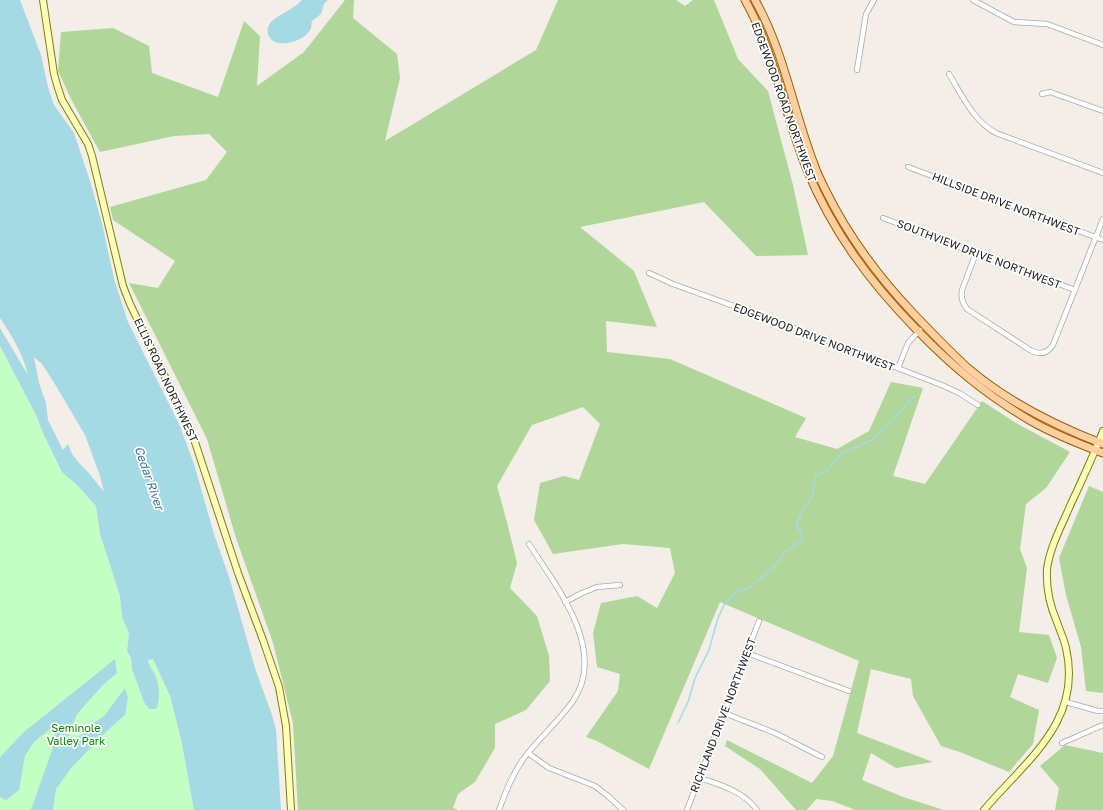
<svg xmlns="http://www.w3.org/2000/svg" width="1103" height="810" viewBox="0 0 1103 810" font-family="'Golos Text',sans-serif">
<rect width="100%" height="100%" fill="#f3eee8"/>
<g fill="#b0d699">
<polygon points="345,0 354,0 353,18 397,54 400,78 385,141 536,50 558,0 676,0 685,6 693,0 714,0 738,59 768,91 793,185 808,255 756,256 704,202 580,227 634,271 657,327 606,321 607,352 670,359 806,418 795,437 837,449 869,431 891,382 923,388 893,476 925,484 982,401 1016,423 1070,452 1046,488 1026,504 1020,549 1027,568 1019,632 1049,635 1057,658 1048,683 1018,674 1010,697 1039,710 1033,744 1009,772 960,752 941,746 913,696 911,679 871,669 857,733 933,762 896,768 871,753 862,780 903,797 944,810 856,810 832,801 816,799 807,810 796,810 760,769 725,746 727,740 812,783 833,756 859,661 720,602 649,769 597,741 586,737 618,691 620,674 597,667 593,633 601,603 637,596 657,608 675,573 670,548 623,544 553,554 534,520 540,483 564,476 579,480 600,424 583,407 532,425 497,486 508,526 517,563 510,588 537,616 549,656 550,681 526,710 495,724 495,748 475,782 458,794 453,808 458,810 298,810 293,723 273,643 236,538 207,439 129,283 158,288 175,261 113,220 110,207 206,180 227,152 209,134 174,136 100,152 72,101 58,71 61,32 113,28 149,46 152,73 218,97 244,21 260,36 257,86 304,52"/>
<polygon points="1089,486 1103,492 1103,693 1086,691 1081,647 1066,595 1059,558"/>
<polygon points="1065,745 1103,753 1103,810 1055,810 1059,788 1040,766"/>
</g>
<polygon fill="#c3ffc4" points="0,346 36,415 43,433 62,472 78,486 96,506 100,534 120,596 122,617 129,633 127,651 131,658 132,669 144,702 154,673 149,666 148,660 153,659 170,696 181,739 194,810 0,810"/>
<g fill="#a5dae4" fill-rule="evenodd">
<path d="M0,0H20L41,55L48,87L54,105L74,133L90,181L102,223L114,279L128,322L179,424L194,464L214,534L230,580L255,668L271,712L276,729L281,810H194L181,739L170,696L153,659L148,660C149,666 152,669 155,674C159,684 161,700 156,709H149L144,702L132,669L131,658L127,651L129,633L122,617L120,596L100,534L96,506L78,486L62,472L43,433L36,415L0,346V328L28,375C23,354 12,336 0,318ZM34,357L42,364L53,381L85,435L100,476L104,492L88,472L79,463L72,454L68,444L63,450L48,420L46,403L39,383Z"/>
<path d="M302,0H328L324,4L321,14L312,21C311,24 312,28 310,30C304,42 273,51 268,34C267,29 268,26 271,22C277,16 285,13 292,8C296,6 299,3 302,0Z"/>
<polygon points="115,659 117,673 103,685 77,714 67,739 75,740 92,724 104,716 125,688 128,698 125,715 109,729 72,767 56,789 53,810 31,810 52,750 56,724 34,742 25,756 19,790 6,800 0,797 0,758 1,756 24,732"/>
</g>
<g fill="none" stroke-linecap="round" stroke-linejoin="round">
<polyline stroke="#a5dae4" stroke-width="1.5" points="678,723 688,702 695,678 709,650 718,618 724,605 735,593 750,587 774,567 784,553 802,539 801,532 796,526 804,507 811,500 816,476 826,472 841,454 874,439 895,418 914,396"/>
<defs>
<g id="street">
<polyline points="973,0 1014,22 1047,24 1103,45"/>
<polyline points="857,70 866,14 874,0"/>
<path d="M949,74C962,95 973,121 996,133L1103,173"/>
<polyline points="1042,94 1050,92 1103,111"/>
<polyline points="908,167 1103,240"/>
<polyline points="883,218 1075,290"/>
<path d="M976,253L962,290C961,298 962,302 967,309L1030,350C1039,355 1047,354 1053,345L1103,219"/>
<polyline points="649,273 673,284 786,325 944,386 959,393 978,405"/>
<polyline points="898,368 908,343 920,330"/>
<polyline points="565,602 582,593 597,587 620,585"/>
<polyline points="747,653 849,691"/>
<polyline points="1066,702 1098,711 1103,711"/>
<polyline points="724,713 775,733 822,757"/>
<polyline points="1062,743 1103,725"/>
<polyline points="528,753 549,768 595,786 608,796 623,810"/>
<path d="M700,778C721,785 743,791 757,810"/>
<path d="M499,810C505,793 513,773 524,758C539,738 559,721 573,701C608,650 556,586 529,544"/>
<polyline points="687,810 759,621"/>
</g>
<g id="secondary">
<polyline points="43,0 54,74 58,88 62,100 88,144 92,156 123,286 130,304 192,433 238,573 263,640 279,687 286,726 291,810"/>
<path d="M984,810C1026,760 1083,722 1066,648C1064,639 1060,631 1057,622C1050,606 1046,587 1047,569C1050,547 1061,527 1070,506C1081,482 1093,457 1103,431"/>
</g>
<g id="primary">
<path d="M745,0C775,53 784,114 807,170C833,232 869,281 916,329C952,366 986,395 1031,421C1054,434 1079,444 1103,453"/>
<path d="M755,0C784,51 793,110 814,164C817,173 821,181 825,189C848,236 876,274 912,312C930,331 949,351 969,369C1008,402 1056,426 1103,444"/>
</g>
</defs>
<use href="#street" stroke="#a9a9a9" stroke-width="6"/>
<use href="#secondary" stroke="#7e8200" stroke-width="8"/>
<use href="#primary" stroke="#a05f00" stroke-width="9"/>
<use href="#street" stroke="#fff" stroke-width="4.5"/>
<use href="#secondary" stroke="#fffdba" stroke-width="6"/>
<use href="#primary" stroke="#ffcfa1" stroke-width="7"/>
</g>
<g text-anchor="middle" stroke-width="3.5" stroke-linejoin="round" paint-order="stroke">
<g font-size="11" fill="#222" stroke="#fff">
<text transform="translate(784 102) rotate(70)" y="4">EDGEWOOD ROAD NORTHWEST</text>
<text transform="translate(1006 204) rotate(21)" y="4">HILLSIDE DRIVE NORTHWEST</text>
<text transform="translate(979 254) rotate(21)" y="4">SOUTHVIEW DRIVE NORTHWEST</text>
<text transform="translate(814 337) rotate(21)" y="4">EDGEWOOD DRIVE NORTHWEST</text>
<text transform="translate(166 380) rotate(65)" y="4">ELLIS ROAD NORTHWEST</text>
<text transform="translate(723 715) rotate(-69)" y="4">RICHLAND DRIVE NORTHWEST</text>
</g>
<g font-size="11" fill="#028903" stroke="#fff">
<text x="76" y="732">Seminole<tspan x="76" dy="13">Valley Park</tspan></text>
</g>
<g font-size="12" font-style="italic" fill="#3c77a3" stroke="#fff">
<text transform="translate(149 478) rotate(71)" y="4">Cedar River</text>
</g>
</g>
</svg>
